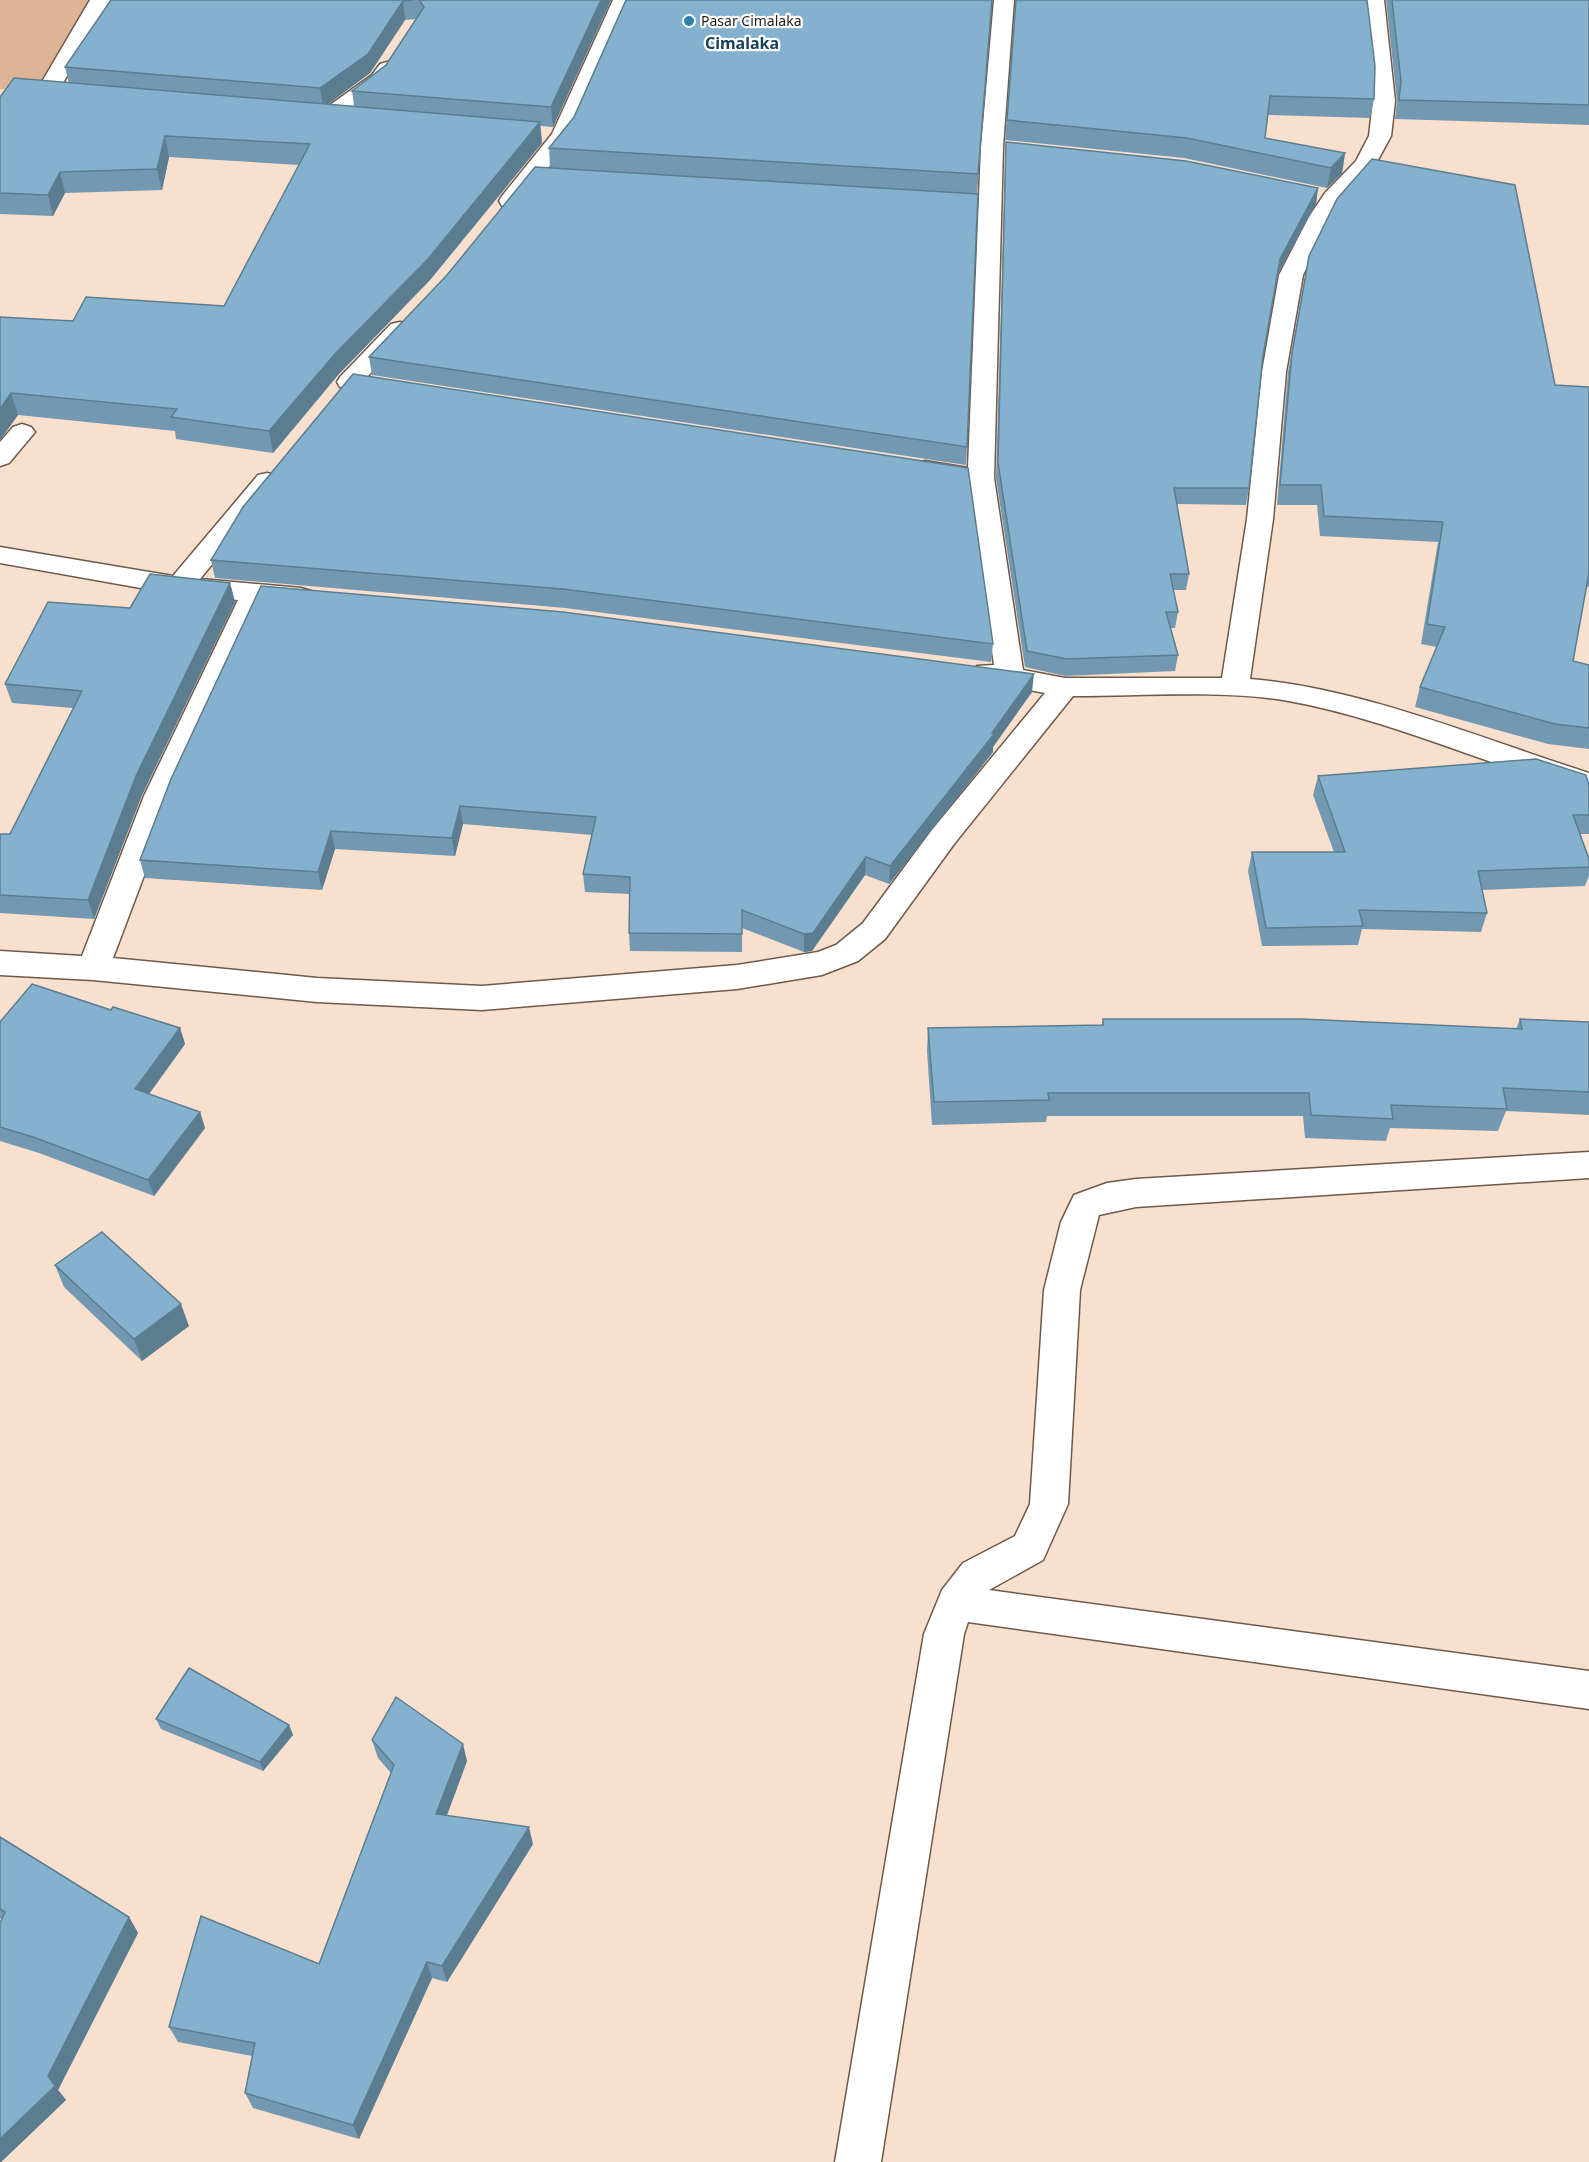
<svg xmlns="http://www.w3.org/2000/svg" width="1589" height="2162" viewBox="0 0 1589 2162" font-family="'Noto Sans',sans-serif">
<rect width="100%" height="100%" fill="#f9dfcd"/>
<polygon fill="#ddb496" points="0,0 100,0 47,92 0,89"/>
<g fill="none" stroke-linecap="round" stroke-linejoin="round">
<defs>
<g id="minor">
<polygon points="90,0 110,0 55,97 39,97 36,92"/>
<polygon points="613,0 633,0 573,136 518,206 502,206 499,201 502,196 552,134"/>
<path d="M994,0H1014L1003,147L994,478L1023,670L1065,678H1222L1247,519L1262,372L1279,275L1309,217L1325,193L1356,161L1369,136L1373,101L1364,0H1384L1395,101L1391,136L1373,169L1331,217L1303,275L1286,372L1273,519L1250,679C1362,688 1482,739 1589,773V794C1487,765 1388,718 1283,700C1220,690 1138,696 1073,696L954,844L885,939L858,961L822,975L737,989L482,1010L317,1002L93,980L0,975V951L82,956L144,796L238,600L180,595L0,563V547L173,576L258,475L267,473L276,475L280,481L200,579L301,588L311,591L315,597L311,603L301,606L264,602L174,796L113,958L317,978L482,986L737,965L818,952L836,945L863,923L932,830L1045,693L977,680L973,673L977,666L994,665L969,484L916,474L912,469L916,464L925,461L968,468L981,147Z"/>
<path d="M387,62L394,64L398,68C387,85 345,125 323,120L320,115L323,110L372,75L380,64Z"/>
<polygon points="400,322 409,324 412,329 367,377 391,382 394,387 391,392 382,394 340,387 337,382 340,377 391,324"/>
<polygon points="22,424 31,427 35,432 9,463 0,466 0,442 13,427"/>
<polygon points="1589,1152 1589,1178 1136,1207 1099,1215 1080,1290 1068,1504 1043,1560 989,1590 1589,1671 1589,1709 968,1622 964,1634 881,2162 835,2162 924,1634 942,1590 963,1563 1015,1536 1030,1504 1044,1290 1061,1222 1074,1195 1107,1183 1136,1179"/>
</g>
</defs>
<use href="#minor" stroke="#6f594a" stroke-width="3"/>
<use href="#minor" fill="#fff" fill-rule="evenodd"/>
</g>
<g fill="#7299b1" fill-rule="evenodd">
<path d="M111,0H611L553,127L540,126L542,143L430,280L338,375L273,453L176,439L175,431L18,415L0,440V317L73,321L224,306L299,165L169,157L162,190L65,193L53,216L0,214V97L69,83L65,67ZM416,19L386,65L352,91L354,106L328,104L370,73L405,20Z"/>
<polygon points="992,0 977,194 550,168 549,148 574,117"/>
<polygon points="1016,0 1374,99 1370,118 1268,115 1265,138 1345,153 1342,173 1327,188 1184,158 1005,140"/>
<polygon points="1386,0 1589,0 1589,125 1395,119 1397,101"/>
<polygon points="1006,142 1318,188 1316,204 1277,275 1263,356 1249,488 1246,505 1177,504 1189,574 1186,590 1173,590 1178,612 1175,628 1171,628 1178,655 1175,671 1065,676 1025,667 996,478"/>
<polygon points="1309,256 1555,385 1589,387 1589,587 1586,586 1573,661 1589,665 1589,749 1548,744 1415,707 1420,687 1437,647 1421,644 1438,542 1320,536 1317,505 1277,505 1288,372"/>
<polygon points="447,275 967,447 966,465 372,375 369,357"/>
<polygon points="968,468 993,644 991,662 565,608 215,578 211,560"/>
<polygon points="230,583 235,602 142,795 94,919 0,913 0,834 10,834 73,708 12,703 5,684 130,608"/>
<polygon points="1032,692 993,747 993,752 889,884 865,875 812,951 804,952 742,928 742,952 630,951 629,933 629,894 585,892 583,874 592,835 463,824 455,856 335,849 322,890 145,878 140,860"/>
<polygon points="1318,776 1589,785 1589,834 1580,834 1589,859 1589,876 1585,886 1482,890 1487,913 1481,932 1362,929 1358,945 1262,946 1248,871 1252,852 1334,852 1313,795"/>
<polygon points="111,1010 180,1028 185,1044 149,1094 200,1112 205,1128 154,1196 39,1153 0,1141 0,1022"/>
<polygon points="1103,1019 1516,1029 1520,1019 1589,1022 1589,1115 1506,1111 1498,1131 1390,1128 1386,1141 1305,1138 1303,1116 1047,1116 1046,1122 932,1125 927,1051 928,1028 1102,1025"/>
<polygon points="55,1265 189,1326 142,1361 64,1287"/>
<polygon points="156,1719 289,1725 293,1735 263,1771 161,1729"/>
<polygon points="372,1740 467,1761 447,1815 533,1844 447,1982 432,1978 359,2139 253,2108 245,2093 252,2056 178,2042 169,2027 319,1964 391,1773 378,1758"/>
<polygon points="0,1837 129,1917 138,1933 58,2090 66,2100 1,2162 0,2162 1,1919 0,1918"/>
</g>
<g fill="#5c7d90">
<polygon points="601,0 611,0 553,127 551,107"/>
<polygon points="403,1 405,20 370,73 323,108 320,88"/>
<polygon points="540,122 542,143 430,280 338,375 273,453 269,431 335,354"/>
<polygon points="165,136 169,157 162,190 157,169"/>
<polygon points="1345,153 1342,173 1327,188 1331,168"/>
<polygon points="60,172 65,193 53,216 48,195"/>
<polygon points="1318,188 1316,204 1277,275 1280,259"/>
<polygon points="11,393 18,415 0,440 0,409"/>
<polygon points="230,583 235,602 142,795 94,919 88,900 136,776"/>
<polygon points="1034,674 1032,692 993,747 993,752 889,884 890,866 992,733"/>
<polygon points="460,806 463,824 455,856 452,838"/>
<polygon points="331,831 335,849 322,890 318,872"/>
<polygon points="866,857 865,875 812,951 804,952 804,934"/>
<polygon points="180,1028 185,1044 141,1105 135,1089"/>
<polygon points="200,1112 205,1128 154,1196 148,1180"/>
<polygon points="181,1304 189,1326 142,1361 134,1339"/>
<polygon points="289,1725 293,1735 263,1771 260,1762"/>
<polygon points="463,1744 467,1761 441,1831 436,1814"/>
<polygon points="529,1827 533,1844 447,1982 442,1966"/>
<polygon points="129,1917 138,1933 58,2090 66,2100 1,2162 0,2162 0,2139 48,2076"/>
<polygon points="427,1962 432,1978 359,2139 353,2125"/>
</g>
<g fill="#84b2ce" stroke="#5c7d90" stroke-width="1.5">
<polygon points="111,0 414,0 403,1 368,54 320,88 65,67"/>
<polygon points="419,0 601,0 551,107 352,91 386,65 424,7"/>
<polygon points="626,0 992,0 978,174 549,148 574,117"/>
<polygon points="1016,0 1367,0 1375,66 1374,99 1270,96 1265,138 1345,153 1331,168 1187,138 1007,120"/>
<polygon points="1392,0 1589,0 1589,105 1399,100 1401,81"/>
<polygon points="14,78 540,122 428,259 335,354 269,431 171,417 177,409 11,393 0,409 0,317 73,321 86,297 224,306 310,144 165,136 157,169 60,172 48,195 0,193 0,97"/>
<polygon points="1006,142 1186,161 1318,188 1280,259 1263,356 1249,488 1174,488 1189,574 1170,574 1178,612 1166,612 1178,655 1067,659 1027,651 998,462"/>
<polygon points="1372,159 1515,185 1555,385 1589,387 1589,573 1573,661 1589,665 1589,728 1555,724 1420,687 1445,627 1427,624 1443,522 1324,516 1321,485 1280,485 1292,353 1309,256 1337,199"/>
<polygon points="535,167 978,194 967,447 369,357 447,275"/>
<polygon points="353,374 968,468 993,644 563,589 211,560 243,507"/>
<polygon points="150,574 230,583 136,776 88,900 0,895 0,834 10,834 82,691 5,684 48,602 130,608"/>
<polygon points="261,586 563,612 1034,674 992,733 994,734 890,866 866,857 813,933 804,934 742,910 742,934 629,933 630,877 583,874 596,817 460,806 452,838 331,831 318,872 140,860 171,779"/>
<polygon points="1536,759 1586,775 1589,785 1589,815 1573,815 1589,859 1589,867 1478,871 1487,913 1359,910 1363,926 1266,928 1252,852 1345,852 1318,776"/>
<polygon points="32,984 111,1010 113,1007 180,1028 135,1089 200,1112 148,1180 33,1137 0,1127 0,1022"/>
<polygon points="1103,1019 1302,1019 1522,1029 1520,1019 1589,1022 1589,1092 1503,1088 1507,1109 1391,1105 1393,1119 1311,1115 1309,1093 1048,1093 1049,1100 934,1102 928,1028 1103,1025"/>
<polygon points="102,1232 181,1304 134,1339 55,1265"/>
<polygon points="189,1668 289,1725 260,1762 156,1719"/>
<polygon points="396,1697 463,1744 436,1814 529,1827 442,1966 427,1962 353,2125 245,2093 255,2043 169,2027 201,1916 319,1964 394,1765 372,1740"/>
<polygon points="0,1837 129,1917 48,2076 55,2086 0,2139 0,1923 5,1912 0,1909"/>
</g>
<circle fill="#2881af" stroke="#fff" stroke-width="2" cx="689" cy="21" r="6"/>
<g text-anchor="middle" stroke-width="4.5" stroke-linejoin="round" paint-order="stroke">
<g font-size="14" fill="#261d16" stroke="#fff" text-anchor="start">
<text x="701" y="26">Pasar Cimalaka</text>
</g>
<g font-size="16" font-weight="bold" fill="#194258" stroke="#fff">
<text x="742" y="49">Cimalaka</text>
</g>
</g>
</svg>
